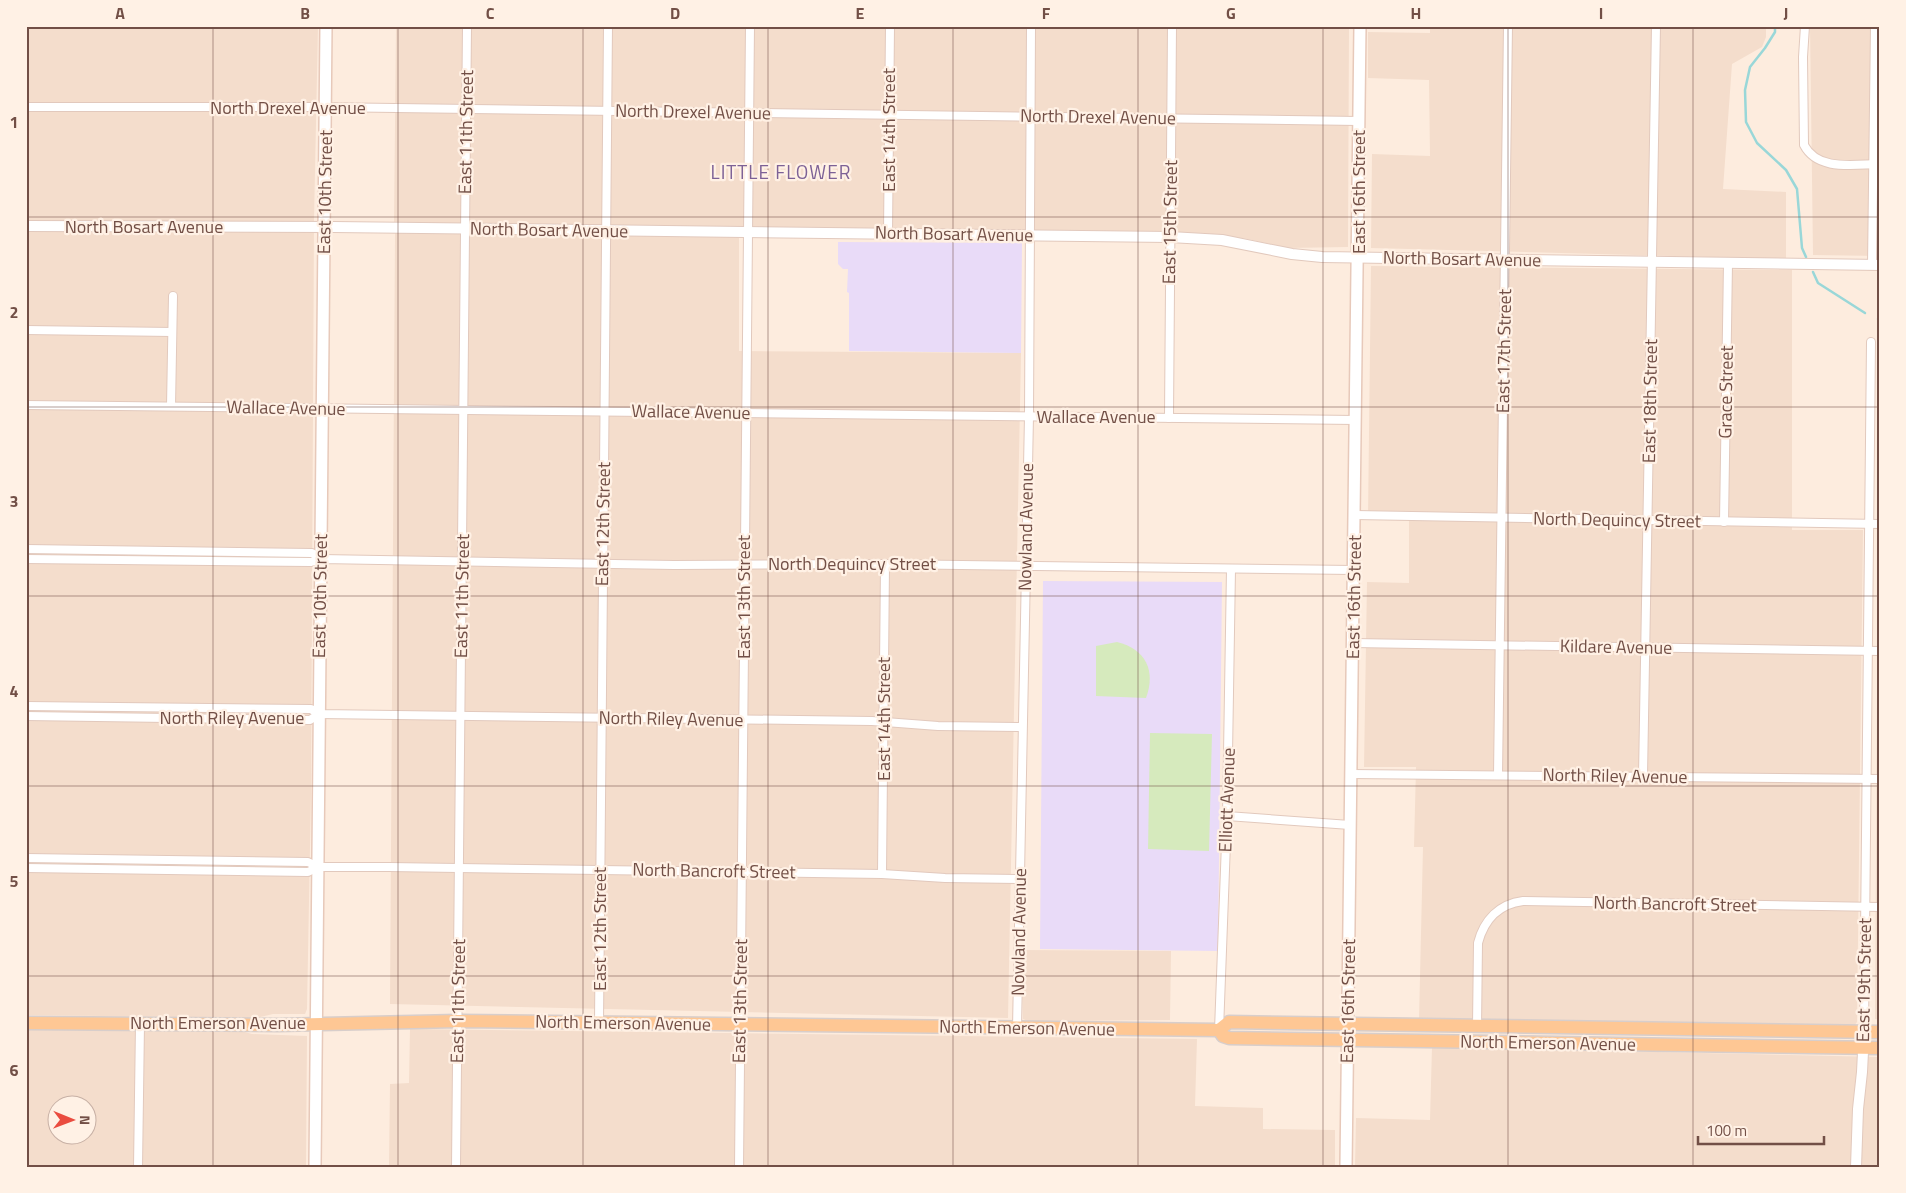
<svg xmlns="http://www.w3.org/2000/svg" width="1906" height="1193" viewBox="0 0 1906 1193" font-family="'Titillium Web',sans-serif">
<rect width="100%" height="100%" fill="#fdecde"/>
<g fill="#f4ddcc" fill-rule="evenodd">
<polygon points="26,26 318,26 314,220 311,793 307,1009 305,1014 273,1014 256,1018 26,1015"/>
<polygon points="396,26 1349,26 1348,247 1287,248 1248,239 1197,233 394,223"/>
<polygon points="1430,26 1766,26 1766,37 1762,47 1732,64 1723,189 1786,192 1786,259 1371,248 1372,154 1430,156 1429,80 1368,78 1368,32 1430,33"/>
<polygon points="1810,26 1880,26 1880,256 1813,255"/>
<polygon points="395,233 739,237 739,351 1021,353 1008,1018 390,1004"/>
<polygon points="1371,266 1792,270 1792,530 1863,530 1857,1022 1854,1026 1419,1021 1423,847 1414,847 1416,767 1364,767 1367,582 1409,583 1409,520 1368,519"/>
<polygon points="1878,532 1880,532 1880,1020 1875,1019"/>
<polygon points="1022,950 1171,951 1170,1020 1028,1021 1023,1019"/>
<path d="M26,1027L237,1030L252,1034L307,1036L306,1167H26ZM58,1106H88V1136H58Z"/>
<polygon points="410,1029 1197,1039 1195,1106 1263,1108 1263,1129 1335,1130 1335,1167 389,1167 390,1084 409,1083"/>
<polygon points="1432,1047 1880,1057 1880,1167 1355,1167 1356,1118 1430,1120"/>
</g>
<g fill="#e9dbf8">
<polygon points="838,242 1022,243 1021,353 849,351 849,293 847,292 848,269 843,269 838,264"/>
<polygon points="1043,581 1222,582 1218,951 1040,949"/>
</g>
<g fill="#d6eabd">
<path d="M1117,642C1146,649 1156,671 1146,698L1096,696V646Z"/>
<polygon points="1150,733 1212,734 1209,851 1148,849"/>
</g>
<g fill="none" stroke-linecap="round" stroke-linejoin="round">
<g stroke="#99d7d8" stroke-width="2.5">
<polyline points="1775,26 1775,32 1765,48 1750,67 1745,90 1746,122 1757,143 1786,170 1797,189 1802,248 1806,257"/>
<polyline points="1813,272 1818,283 1865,313"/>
<polyline points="1878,319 1880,319"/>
</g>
<defs>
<g id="minor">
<path d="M1805,26L1803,57L1804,145C1818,172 1855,164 1880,164"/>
<polyline points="26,107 320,107 1359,121"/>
<polyline points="888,233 890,26"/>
<polyline points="1872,265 1875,26"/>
<polyline points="26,330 172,332"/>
<polyline points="26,405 1356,420"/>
<polyline points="171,406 173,296"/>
<polyline points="1169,418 1172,26"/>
<polyline points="1355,515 1880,524"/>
<polyline points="1724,522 1728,263"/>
<polyline points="26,549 312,553 321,559"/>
<polyline points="26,559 311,562 321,559 674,565 885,564 1354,570"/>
<polyline points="1353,643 1880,651"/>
<polyline points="26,706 311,709 319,714 872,721 938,726 1022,727"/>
<polyline points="26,716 310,720 319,714"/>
<polyline points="1351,774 1880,779"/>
<polyline points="1498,775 1508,26"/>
<polyline points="1643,776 1656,26"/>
<polyline points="1227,816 1350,825"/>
<polyline points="26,858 308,862 318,867"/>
<polyline points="26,868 308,872 318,867 389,867 882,874 945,878 1020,879"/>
<polyline points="882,874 885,564"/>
<polyline points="599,1022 608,26"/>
<path d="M1477,1027L1478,943C1484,920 1499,904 1523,901L1880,907"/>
<polyline points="1017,1028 1029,416 1031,26"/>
<polyline points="1219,1030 1227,816 1231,569"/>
<polyline points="1864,1032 1871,342"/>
<polyline points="138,1167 140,1024"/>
<polyline points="456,1167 467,26"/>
<polyline points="739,1167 750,26"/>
</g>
<g id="tertiary">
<polyline points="26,226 333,227 1170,237 1222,240 1292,254 1322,257 1880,265"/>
<polyline points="1856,1167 1858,1109 1862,1072 1864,1032"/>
</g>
<g id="secondary">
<polyline points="315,1167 326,26"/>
<polyline points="1346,1167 1360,26"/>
</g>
<g id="primary">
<polyline points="26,1023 277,1025 458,1021 1219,1030 1229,1022 1880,1032"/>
<polyline points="1219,1030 1223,1036 1229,1038 1880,1048"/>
</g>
</defs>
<use href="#minor" stroke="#e2c9bd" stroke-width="10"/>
<use href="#tertiary" stroke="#e2c9bd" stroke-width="12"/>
<use href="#secondary" stroke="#e7c9ba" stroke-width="14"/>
<use href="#primary" stroke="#d8cecb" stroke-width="15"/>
<use href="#minor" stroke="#fff" stroke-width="8"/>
<use href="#tertiary" stroke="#fff" stroke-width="10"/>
<use href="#secondary" stroke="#fff" stroke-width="11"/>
<use href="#primary" stroke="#fec794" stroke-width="12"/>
</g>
<path fill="none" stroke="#724f46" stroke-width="1" stroke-opacity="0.55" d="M213,26V1167M398,26V1167M583,26V1167M768,26V1167M953,26V1167M1138,26V1167M1323,26V1167M1508,26V1167M1693,26V1167M26,217H1880M26,407H1880M26,596H1880M26,786H1880M26,976H1880"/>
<g text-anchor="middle" stroke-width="4.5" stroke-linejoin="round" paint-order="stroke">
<g font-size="18" fill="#724f46" stroke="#fff1e5">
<text x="288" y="114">North Drexel Avenue</text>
<text transform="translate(693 112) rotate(1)" y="6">North Drexel Avenue</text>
<text transform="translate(1098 117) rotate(1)" y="6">North Drexel Avenue</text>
<text transform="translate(889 130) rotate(-90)" y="6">East 14th Street</text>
<text transform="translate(466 132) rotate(-89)" y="6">East 11th Street</text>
<text transform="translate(325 192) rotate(-89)" y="6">East 10th Street</text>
<text transform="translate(1359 192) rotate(-90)" y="6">East 16th Street</text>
<text transform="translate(1170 222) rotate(-89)" y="6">East 15th Street</text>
<text x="144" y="233">North Bosart Avenue</text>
<text transform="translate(549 230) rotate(1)" y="6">North Bosart Avenue</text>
<text transform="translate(954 234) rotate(1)" y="6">North Bosart Avenue</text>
<text transform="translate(1462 259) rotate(1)" y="6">North Bosart Avenue</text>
<text transform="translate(1504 351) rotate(-89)" y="6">East 17th Street</text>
<text transform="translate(1726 392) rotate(-89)" y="6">Grace Street</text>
<text transform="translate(1650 401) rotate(-89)" y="6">East 18th Street</text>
<text transform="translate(286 408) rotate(1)" y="6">Wallace Avenue</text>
<text transform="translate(691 412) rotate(1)" y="6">Wallace Avenue</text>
<text x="1096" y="423">Wallace Avenue</text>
<text transform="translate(1617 520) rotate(1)" y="6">North Dequincy Street</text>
<text transform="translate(603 524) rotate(-89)" y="6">East 12th Street</text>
<text transform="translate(1026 527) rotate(-89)" y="6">Nowland Avenue</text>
<text x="852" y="570">North Dequincy Street</text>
<text transform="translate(320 596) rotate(-89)" y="6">East 10th Street</text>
<text transform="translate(462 596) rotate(-89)" y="6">East 11th Street</text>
<text transform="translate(744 597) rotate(-90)" y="6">East 13th Street</text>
<text transform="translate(1354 597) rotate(-89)" y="6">East 16th Street</text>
<text transform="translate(1616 647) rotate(1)" y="6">Kildare Avenue</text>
<text x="232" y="724">North Riley Avenue</text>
<text transform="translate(671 719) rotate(1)" y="6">North Riley Avenue</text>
<text transform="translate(884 719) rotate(-90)" y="6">East 14th Street</text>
<text transform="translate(1615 776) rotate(1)" y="6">North Riley Avenue</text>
<text transform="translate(1227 800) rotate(-88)" y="6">Elliott Avenue</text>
<text transform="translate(714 871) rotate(1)" y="6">North Bancroft Street</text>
<text transform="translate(1675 904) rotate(1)" y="6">North Bancroft Street</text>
<text transform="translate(600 929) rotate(-90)" y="6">East 12th Street</text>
<text transform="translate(1019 932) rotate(-89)" y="6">Nowland Avenue</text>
<text transform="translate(1864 980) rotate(-89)" y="6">East 19th Street</text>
<text transform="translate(458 1001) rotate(-89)" y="6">East 11th Street</text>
<text transform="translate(740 1001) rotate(-89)" y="6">East 13th Street</text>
<text transform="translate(1348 1001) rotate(-89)" y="6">East 16th Street</text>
<text x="218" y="1029">North Emerson Avenue</text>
<text transform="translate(623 1023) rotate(1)" y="6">North Emerson Avenue</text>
<text transform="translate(1027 1028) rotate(1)" y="6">North Emerson Avenue</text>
<text transform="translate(1548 1043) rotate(1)" y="6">North Emerson Avenue</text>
</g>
<g font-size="19" letter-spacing="1" fill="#7d6196" stroke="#fff1e5">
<text x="781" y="179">LITTLE FLOWER</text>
</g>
</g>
<rect width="1906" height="1193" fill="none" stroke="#fff1e5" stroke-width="55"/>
<g transform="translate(72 1120) rotate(91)"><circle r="24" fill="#fff1e5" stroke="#c7b0a5"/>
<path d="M0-4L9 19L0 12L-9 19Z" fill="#ea4c3f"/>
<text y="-8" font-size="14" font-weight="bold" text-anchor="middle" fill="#724f46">N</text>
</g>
<path d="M1698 1136v8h126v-8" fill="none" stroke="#724f46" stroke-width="2.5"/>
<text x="1706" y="1136" font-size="15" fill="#724f46" stroke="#fff1e5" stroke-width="4" paint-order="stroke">100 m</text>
<rect x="28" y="28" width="1850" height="1138" fill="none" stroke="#724f46" stroke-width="2"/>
<g font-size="16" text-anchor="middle" font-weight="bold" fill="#724f46">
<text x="120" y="19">A</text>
<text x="305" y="19">B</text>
<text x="490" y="19">C</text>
<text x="675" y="19">D</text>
<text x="860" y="19">E</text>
<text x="1046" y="19">F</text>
<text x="1231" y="19">G</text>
<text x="1416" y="19">H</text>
<text x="1601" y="19">I</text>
<text x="1786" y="19">J</text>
<text x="14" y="128">1</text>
<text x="14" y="318">2</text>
<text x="14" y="507">3</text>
<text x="14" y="697">4</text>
<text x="14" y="887">5</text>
<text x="14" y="1076">6</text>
</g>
</svg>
